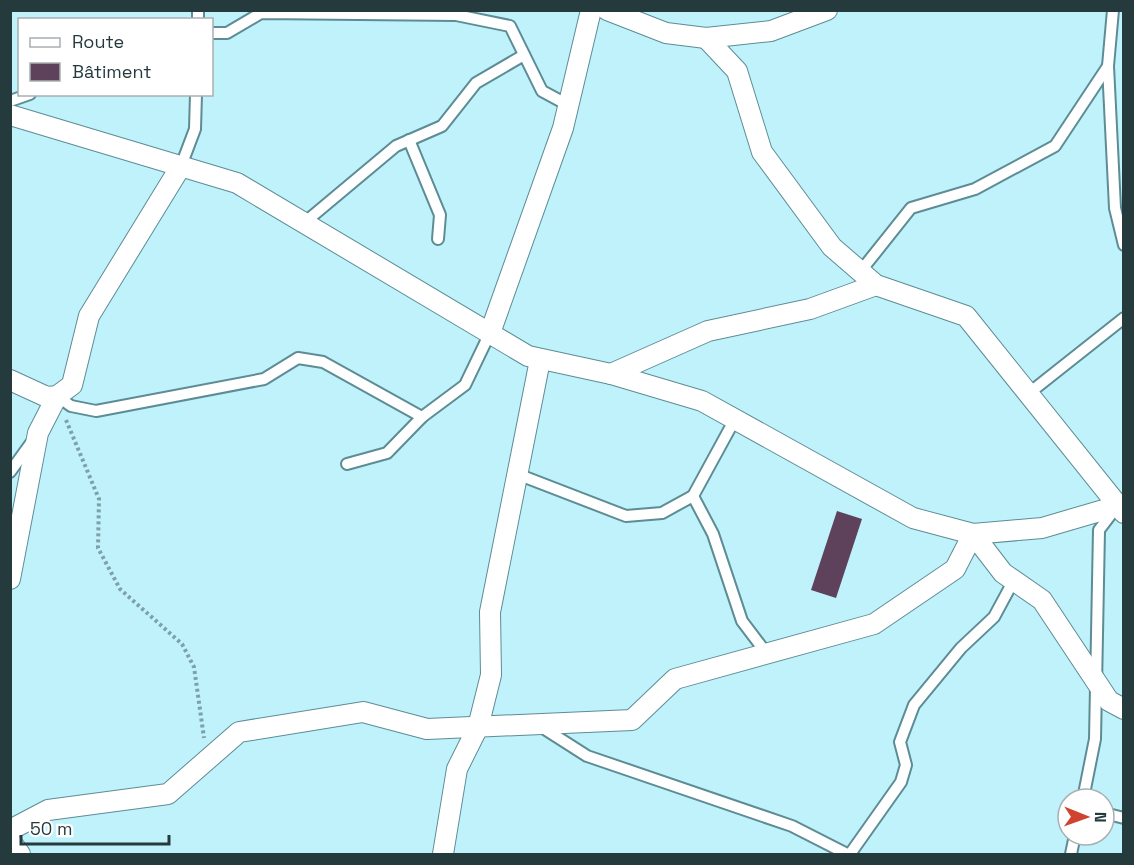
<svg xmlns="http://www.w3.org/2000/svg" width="1134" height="865" viewBox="0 0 1134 865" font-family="'Space Grotesk',sans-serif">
<rect width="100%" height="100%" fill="#c0f2fc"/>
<polygon fill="#5e425b" points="837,511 862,519 836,598 811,590"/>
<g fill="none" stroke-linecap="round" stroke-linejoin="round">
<defs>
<g id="service">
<polyline points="198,10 198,20"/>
<polyline points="1113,10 1108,66 1115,208 1124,245"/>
<polyline points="212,33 227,33 261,13 456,15 510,26 542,91 568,105"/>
<polyline points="10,101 30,94"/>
<polyline points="409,140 440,215 438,239"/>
<polyline points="181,166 195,129 196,94"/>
<polyline points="304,223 396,146 442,126 476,83 524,55"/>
<polyline points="860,272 911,208 975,189 1055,146 1108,66"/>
<polyline points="1028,394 1124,318"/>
<polyline points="57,396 71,406 96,411 264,379 298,358 323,362 422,417"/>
<polyline points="347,464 387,453 422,417 465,385 490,333"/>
<polyline points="10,472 31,443"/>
<polyline points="517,474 626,516 662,513 693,496 735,419"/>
<polyline points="693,496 713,534 742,621 767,654"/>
<polyline points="540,726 587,756 792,826 847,854"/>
<polyline points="1083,799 1095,739 1099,530 1115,509"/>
<polyline points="1104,813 1124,818"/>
<polyline points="850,854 901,782 906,765 900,742 914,705 961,648 994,617 1014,580"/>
<polyline points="1071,854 1075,835"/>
</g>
<g id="minor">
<polyline points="607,10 666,33 706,38 771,31 827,10"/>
<polyline points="706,38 737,71 762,152 832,247 876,285 966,316 1124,513"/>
<polyline points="10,115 237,183 528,356 611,374 702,401 913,518 973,534 1042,528 1124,504"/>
<polyline points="490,333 563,128 591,10"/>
<polyline points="611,374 708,331 810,309 876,285"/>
<polyline points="10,380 47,397 57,396 72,385 89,316 181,166"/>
<polyline points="10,579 38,433 57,396"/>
<polyline points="10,830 48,810 168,794 239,732 363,712 427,729 632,720 675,679 874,624 955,569 973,534 1003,573 1042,600 1109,701 1124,709"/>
<polyline points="10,841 20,854"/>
<polyline points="443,854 457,769 478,727 491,675 490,612 540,360"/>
</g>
</defs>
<use href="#service" stroke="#5d8c95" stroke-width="14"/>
<use href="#minor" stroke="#5d8c95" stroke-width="22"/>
<polyline stroke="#7ca1a8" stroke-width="4" stroke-dasharray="3 3" stroke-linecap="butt" points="66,420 99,499 98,548 120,589 182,644 194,667 204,738"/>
<use href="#service" stroke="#fff" stroke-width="10"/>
<use href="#minor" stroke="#fff" stroke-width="20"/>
</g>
<rect width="1134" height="865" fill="none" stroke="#253a3d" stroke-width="24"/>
<rect x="18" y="18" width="195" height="78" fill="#ffffff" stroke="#a8b0b1" stroke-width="1.5"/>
<rect x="30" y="38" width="30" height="9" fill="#ffffff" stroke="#a8b0b1" stroke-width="1.5"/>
<text x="72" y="48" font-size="18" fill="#253a3d">Route</text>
<rect x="30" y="63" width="30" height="18" fill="#5e425b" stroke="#a8b0b1" stroke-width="1.5"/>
<text x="72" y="78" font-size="18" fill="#253a3d">Bâtiment</text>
<g transform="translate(1086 817) rotate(91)"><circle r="28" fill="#ffffff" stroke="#a8b0b1" stroke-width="1.5"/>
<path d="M0-4.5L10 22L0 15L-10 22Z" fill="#cf4330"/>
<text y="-9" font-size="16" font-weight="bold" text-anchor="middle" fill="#253a3d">N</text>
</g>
<path d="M21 835v9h148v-9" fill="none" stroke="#253a3d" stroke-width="3"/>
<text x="30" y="835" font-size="18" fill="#253a3d" stroke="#ffffff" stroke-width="4.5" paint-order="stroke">50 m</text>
</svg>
